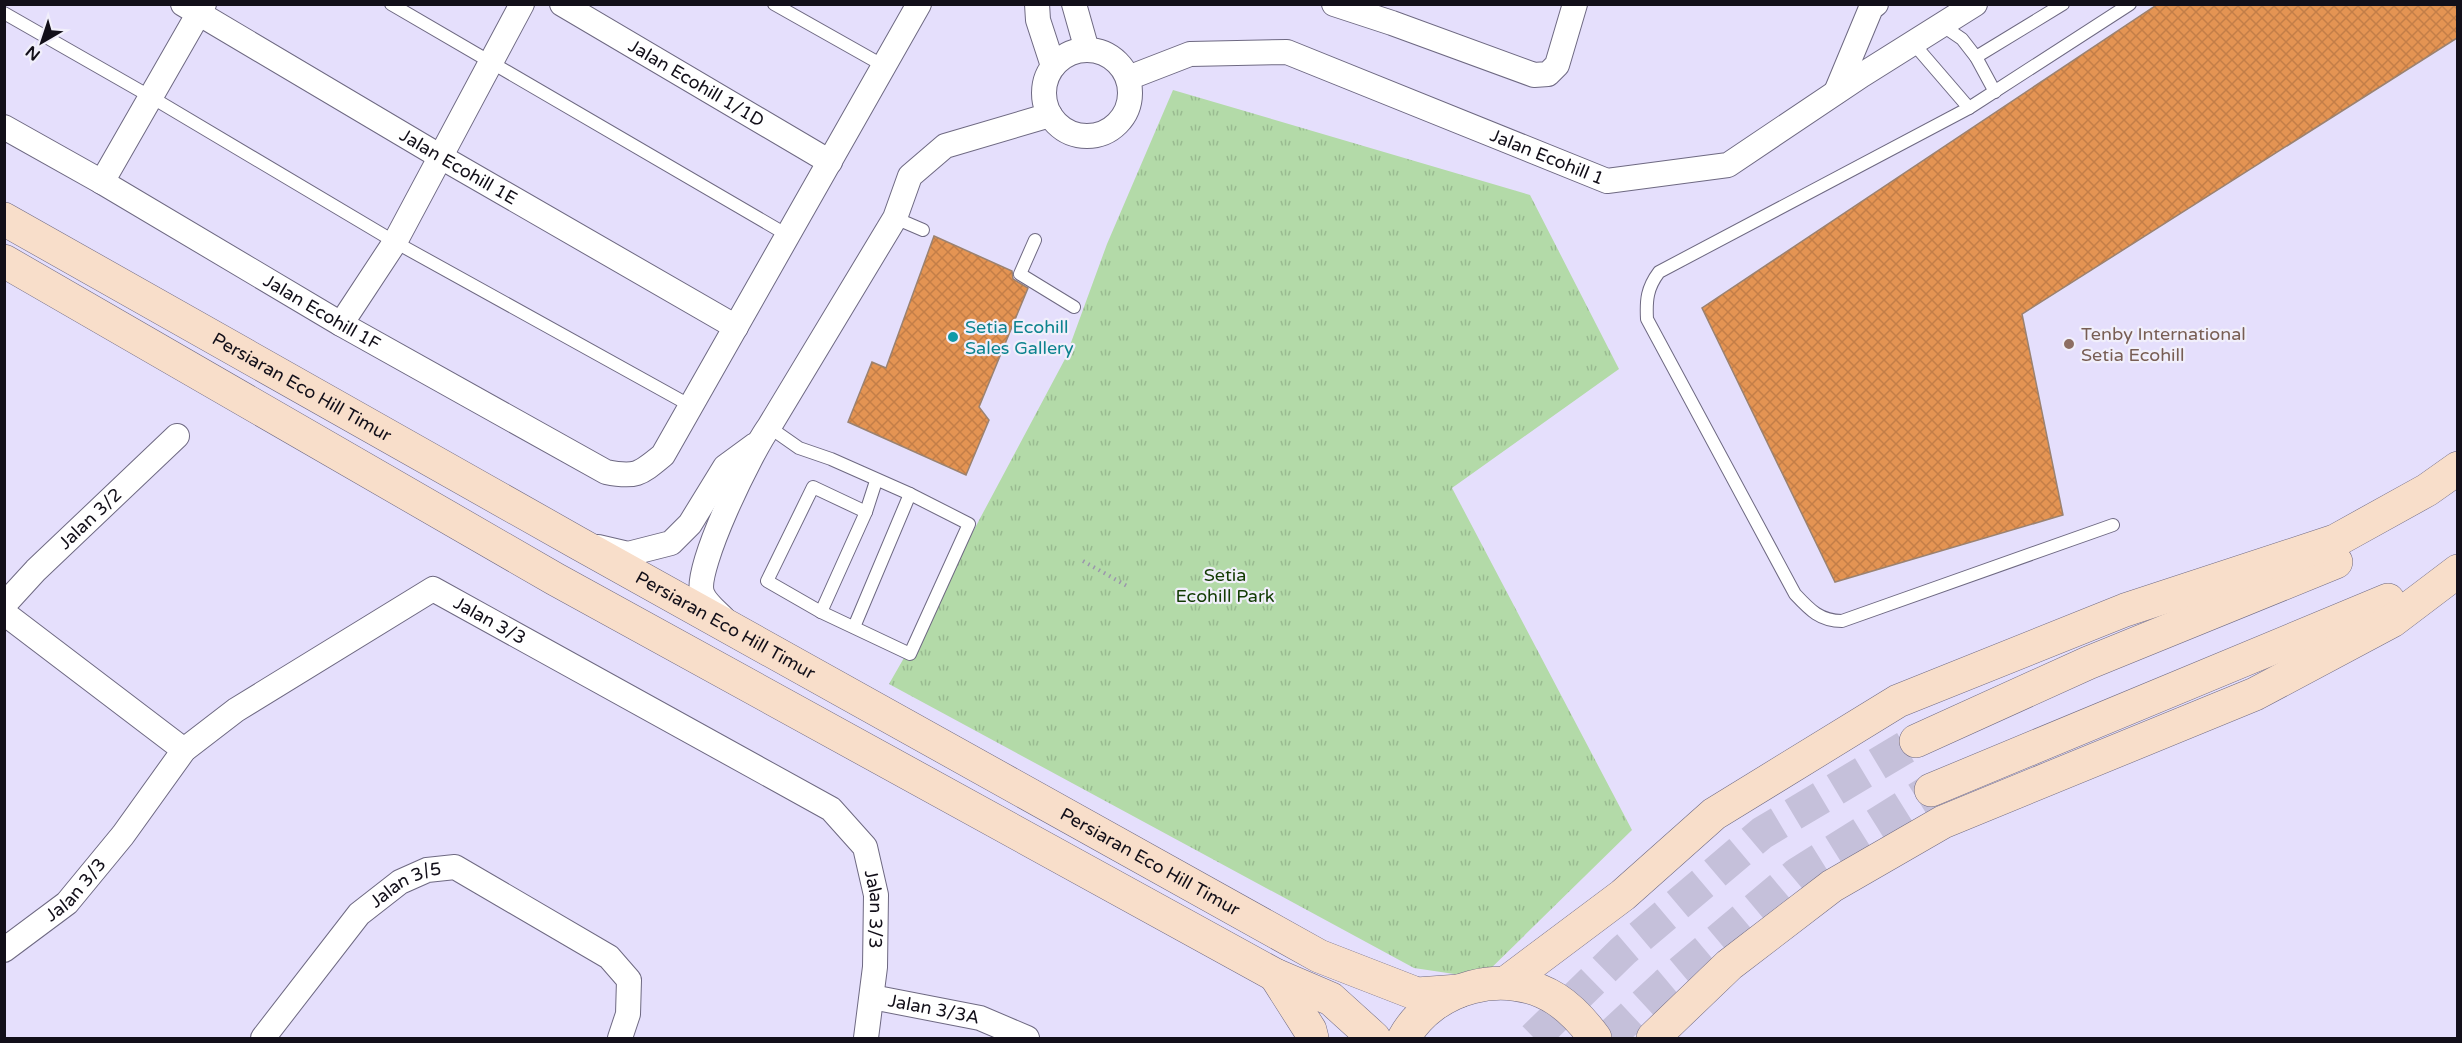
<svg xmlns="http://www.w3.org/2000/svg" width="2462" height="1043" viewBox="0 0 2462 1043" font-family="'Varela Round',sans-serif">
<defs>
<pattern id="park-tufts" width="24" height="20" patternUnits="userSpaceOnUse" patternTransform="scale(1.5)"><rect width="24" height="20" fill="#b3daa8"/><path d="M3 7l-1-3M5 7V3M7 7l1-3M15 17l-1-3M17 17v-4M19 17l1-3" fill="none" stroke="#99ba90"/></pattern>
<pattern id="building-cross-hatch" width="8" height="8" patternUnits="userSpaceOnUse" patternTransform="scale(1.5)"><rect width="8" height="8" fill="#e49453"/><path d="M0 0l8 8M0 8l8-8" fill="none" stroke="#c37e48"/></pattern>
</defs>
<rect width="100%" height="100%" fill="#e5dffc"/>
<polygon fill="url(#park-tufts)" points="1173,90 1530,195 1619,369 1452,488 1632,830 1481,978 1414,968 889,684 928,616 1065,359 1107,244"/>
<g fill="url(#building-cross-hatch)" stroke="#9b8270" stroke-width="1.5">
<polygon points="2158,4 2457,4 2457,38 2022,314 2063,515 1835,582 1702,308"/>
<polygon points="934,236 1012,271 1013,279 1028,288 979,407 989,420 966,475 848,422 872,362 886,368"/>
</g>
<g fill="none" stroke-linecap="round" stroke-linejoin="round">
<g stroke="#c5c0da" stroke-width="33" stroke-dasharray="33 16" stroke-linecap="butt">
<polyline points="1534,1038 1623,951 1762,833 1916,741"/>
<polyline points="1608,1038 1666,984 1797,874 1931,790"/>
</g>
<defs>
<g id="lane">
<polyline points="391,4 789,236"/>
<polyline points="774,4 884,66"/>
<polyline points="4,13 151,97 395,242 691,406"/>
<polyline points="1943,26 1962,39 1976,57 2063,4"/>
<path d="M1913,43L1969,108L1659,272C1647,288 1646,300 1647,319L1795,594C1810,610 1820,621 1842,621L2113,525"/>
<polyline points="1976,57 1995,92"/>
<polyline points="1969,108 2130,4"/>
<polyline points="895,218 923,230"/>
<polyline points="1035,240 1020,274 1074,307"/>
<polyline points="769,427 799,448 831,459 910,494 969,524 910,654 821,612 767,581 813,487 866,512"/>
<polyline points="821,612 866,512 876,481"/>
<polyline points="854,627 910,494"/>
</g>
<g id="street">
<path id="s1" d="M183,4L441,157L736,327"/>
<path id="s2" d="M562,4L830,162"/>
<polyline points="1037,4 1038,20 1053,66"/>
<polyline points="1074,4 1087,50"/>
<polyline points="1334,4 1392,23 1534,75 1548,74 1557,65 1575,4"/>
<circle cx="1087" cy="93" r="43"/>
<path id="s3" d="M1128,78L1190,54L1287,52L1607,181L1728,165L1862,75L1975,4"/>
<polyline points="1836,92 1871,8 1876,4"/>
<path id="s4" d="M4,127L102,182L341,324L606,472C636,478 640,474 663,455L919,4"/>
<polyline points="102,182 204,4"/>
<polyline points="341,324 395,242 522,4"/>
<polyline points="598,547 628,554 671,543 690,524 725,467 755,445"/>
<path id="s5" d="M4,605L36,570L177,436"/>
<polyline points="4,613 184,750"/>
<path d="M723,618C716,611 705,602 702,593C694,568 752,450 769,427L895,218L910,176L945,146L1050,115"/>
<path id="s6" d="M4,950L67,903L123,835L184,750L236,710L433,589L831,809L865,847L876,895L875,967L866,1038"/>
<path id="s7" d="M872,997L980,1018L1027,1038"/>
<path id="s8" d="M263,1038L359,914L400,882L427,870L455,867L609,957L629,980L628,1014L620,1038"/>
</g>
<g id="secondary">
<path id="s9" d="M4,219L576,542L1319,956L1417,994L1459,991"/>
<polyline points="4,261 555,579 1275,975 1331,999 1374,1038"/>
<polyline points="1916,741 2088,663 2336,562"/>
<polyline points="1931,790 2388,600"/>
<polyline points="1275,975 1310,1030 1312,1038"/>
<polyline points="1507,982 1623,895 1714,814 1898,701 2125,610 2335,541 2427,490 2458,468"/>
<path d="M1404,1038C1433,986 1506,967 1556,999C1573,1010 1584,1023 1595,1038"/>
<polyline points="1653,1038 1729,965 1832,886 1943,822 2255,694 2392,621 2458,571"/>
</g>
</defs>
<use href="#lane" stroke="#6e6982" stroke-width="14"/>
<use href="#street" stroke="#6e6982" stroke-width="26"/>
<use href="#secondary" stroke="#6e6982" stroke-width="34"/>
<polyline stroke="#9b96ac" stroke-width="4" stroke-dasharray="1.5 4.5" stroke-linecap="butt" points="1083,561 1127,586"/>
<use href="#lane" stroke="#fff" stroke-width="12"/>
<use href="#street" stroke="#fff" stroke-width="24"/>
<use href="#secondary" stroke="#f8deca" stroke-width="33"/>
</g>
<circle fill="#0f9aa8" stroke="#f1effb" stroke-width="2" cx="953" cy="337" r="6"/>
<circle fill="#8d6e63" stroke="#f1effb" stroke-width="2" cx="2069" cy="344" r="6"/>
<g text-anchor="middle" stroke-width="4.5" stroke-linejoin="round" paint-order="stroke">
<g font-size="18" fill="#120f19" stroke="#f1effb">
<text dy="6" stroke="none"><textPath href="#s2" startOffset="156">Jalan Ecohill 1/1D</textPath></text>
<text dy="6" stroke="none"><textPath href="#s3" startOffset="444">Jalan Ecohill 1</textPath></text>
<text dy="6" stroke="none"><textPath href="#s1" startOffset="320">Jalan Ecohill 1E</textPath></text>
<text dy="6" stroke="none"><textPath href="#s4" startOffset="368">Jalan Ecohill 1F</textPath></text>
<text dy="6" stroke="none"><textPath href="#s9" startOffset="342">Persiaran Eco Hill Timur</textPath></text>
<text dy="6" stroke="none"><textPath href="#s5" startOffset="122">Jalan 3/2</textPath></text>
<text dy="6" stroke="none"><textPath href="#s6" startOffset="633">Jalan 3/3</textPath></text>
<text dy="6" stroke="none"><textPath href="#s9" startOffset="828">Persiaran Eco Hill Timur</textPath></text>
<text dy="6" stroke="none"><textPath href="#s9" startOffset="1314">Persiaran Eco Hill Timur</textPath></text>
<text dy="6" stroke="none"><textPath href="#s6" startOffset="94">Jalan 3/3</textPath></text>
<text dy="6" stroke="none"><textPath href="#s8" startOffset="213">Jalan 3/5</textPath></text>
<text dy="6" stroke="none"><textPath href="#s6" startOffset="1137">Jalan 3/3</textPath></text>
<text dy="6" stroke="none"><textPath href="#s7" startOffset="63">Jalan 3/3A</textPath></text>
</g>
<g font-size="18" fill="#0d838f" stroke="#f1effb" text-anchor="start">
<text x="965" y="333">Setia Ecohill<tspan x="965" dy="21">Sales Gallery</tspan></text>
</g>
<g font-size="18" fill="#785e54" stroke="#f1effb" text-anchor="start">
<text x="2081" y="340">Tenby International<tspan x="2081" dy="21">Setia Ecohill</tspan></text>
</g>
<g font-size="18" fill="#123b03" stroke="#f1effb">
<text x="1225" y="581">Setia<tspan x="1225" dy="21">Ecohill Park</tspan></text>
</g>
</g>
<rect width="2462" height="1043" fill="none" stroke="#120f19" stroke-width="12"/>
<g transform="translate(42 42) rotate(219)" stroke="#f1effb" stroke-width="4.5" paint-order="stroke">
<path d="M0-4.5L10 22L0 15L-10 22Z" fill="#120f19"/>
<text y="-9" font-size="16" font-weight="bold" text-anchor="middle" fill="#120f19">N</text>
</g>
</svg>
